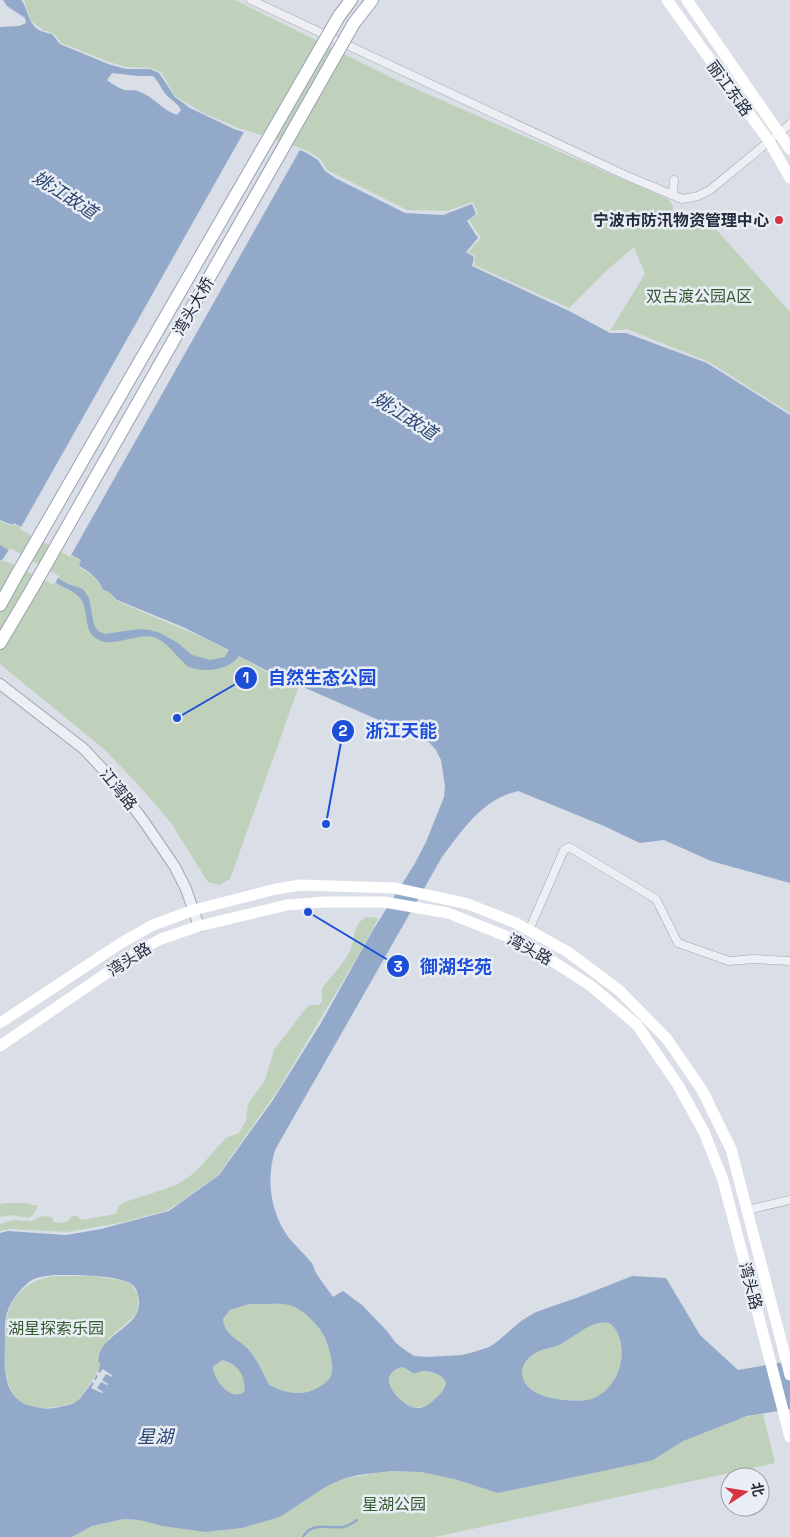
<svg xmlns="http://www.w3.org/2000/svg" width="790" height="1537" viewBox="0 0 790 1537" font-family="'Space Grotesk','Noto Sans SC',sans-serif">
<rect width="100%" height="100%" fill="#dadee6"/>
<g fill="#bfd1bb">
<polygon points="24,0 235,0 409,86 668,199 673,206 671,216 699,215 713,226 790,312 790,413 709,362 627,329 610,331 645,274 634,247 607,270 569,308 474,265 475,256 468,252 481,238 469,220 478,214 473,202 447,211 407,210 327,170 321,160 308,151 236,127 205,114 175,96 161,72 150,68 126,67 109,62 61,43 55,35 48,31 44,31 31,21"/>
<path d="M0,521L12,526L14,524L81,560L79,567C89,573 99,579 103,591L109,592L117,601L206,639L228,650L270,674L299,686L230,879L220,885L208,882L171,823L144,791L105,750L0,664Z"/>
<path d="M367,917L377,918L378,919L362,949L278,1090L218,1175L179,1203L166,1211L119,1223L67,1232L10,1229L0,1231V1224L13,1220L31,1221L42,1216L52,1217L53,1221L57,1223L67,1222L72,1216H77L82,1220L115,1214L119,1206L125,1202L165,1189L178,1184L190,1176L198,1169L226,1138L239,1133L246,1121L248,1104L265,1080L274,1050L306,1008L310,1005H319C323,1001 323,996 321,992L323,987C332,975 346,962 351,948C356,935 353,923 367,917Z"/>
<polygon points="8,1203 26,1203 38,1206 34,1214 29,1218 11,1215 0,1217 0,1204"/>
<path d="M54,1276H92L125,1281L133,1286L137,1293L138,1304L137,1314L109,1338L99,1353L97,1360L100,1363L99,1370L77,1402C61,1406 41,1412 25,1404C3,1393 5,1362 5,1342C6,1330 5,1318 10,1308C19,1288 34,1279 54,1276Z"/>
<path d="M249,1304C263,1305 279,1302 292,1306C302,1309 318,1325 323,1334C328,1343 335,1366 332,1375C330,1380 325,1383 321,1386C302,1397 288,1394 269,1385C264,1375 259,1363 252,1354C242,1339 225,1338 223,1319L230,1310Z"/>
<path d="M598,1323C601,1323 607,1322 609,1323C613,1325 615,1329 617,1332C628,1353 619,1384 598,1396C588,1402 575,1401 564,1400C548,1398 524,1393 522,1374C522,1367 525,1361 530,1357C539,1348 551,1349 561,1344C574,1337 584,1327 598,1323Z"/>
<path d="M222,1360C237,1363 247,1377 244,1392C231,1402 213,1379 213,1367Z"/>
<polygon points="403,1367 413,1373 424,1371 439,1375 444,1378 446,1384 444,1391 429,1405 417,1408 411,1407 404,1404 389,1386 389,1380 391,1373"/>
<path d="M763,1414L775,1463L435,1537H72L92,1526L124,1519L139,1520L162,1526L205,1532L242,1528L280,1517L327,1486L343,1479L376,1473L392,1471L421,1472L454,1479L498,1493L641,1463C657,1459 668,1449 682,1441C703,1430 740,1416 763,1414Z"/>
</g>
<path fill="#92a9ca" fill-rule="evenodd" d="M3,0H21C30,11 27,27 44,32C46,33 49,33 52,34L60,44L108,64L126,69H150L159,73L175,97L190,108L234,129L305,152L318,160L325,171L337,179L405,213L443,215L472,204L476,214L467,221L478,238L466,252L474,257L472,266L569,311L610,333H626L707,363L790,415V883L711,861L664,840L640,843L604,826L518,791C481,800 464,829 442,857L275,1150C266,1180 270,1212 289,1238C295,1246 304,1253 310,1261C313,1264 314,1267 315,1271C320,1280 327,1288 333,1297L343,1291L362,1305L387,1331L396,1343L405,1350L414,1356L428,1357L462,1355L474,1352L489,1347L498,1341L521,1321L536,1312L579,1297L632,1276L666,1278L700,1335L738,1370L790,1361V1409L747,1416L683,1441L653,1460L641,1463L498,1493L454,1479L421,1472L392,1471L358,1475L343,1479L327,1486L280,1517L242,1528L205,1532L162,1526L139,1520L124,1519L92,1526L72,1537H0V1233L8,1231L66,1235L101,1229L169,1211L219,1175L273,1100L321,1023L373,930L414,865L426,842L444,797L445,786L441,760L436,750L429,742L271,673L239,656C230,670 202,674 187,666C185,664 182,660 179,658C172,650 164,640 153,637C134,633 113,649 97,639C82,630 90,610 80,598C75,592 65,588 58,584C41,576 24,567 7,558L0,560V545L68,584L83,589L89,598L94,625L98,631L105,634L139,629L150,630L160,633L178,643L192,655L210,660L225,657L229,650L183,627L117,600L109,592L103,590C99,579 90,572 79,566L81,560L14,523L12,525L0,520V27L19,26L26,23L25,18L7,6ZM112,73L138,76H153C158,81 160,86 164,92C169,99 177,102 181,110L177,115C162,110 154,97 140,92C135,89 130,91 125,90C118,88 112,84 107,80ZM54,1275C72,1275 122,1274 134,1286C137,1289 138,1295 139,1300C139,1304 139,1311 136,1315C126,1331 99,1339 98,1361L100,1363C100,1375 88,1387 82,1396C75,1405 68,1405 59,1407C51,1409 44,1409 36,1407C3,1402 4,1370 5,1343C5,1334 4,1322 7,1313C10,1302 20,1289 29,1282C35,1277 47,1276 54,1275ZM249,1304C263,1305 279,1302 292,1306C302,1309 318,1325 323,1334C328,1343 335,1366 331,1375C330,1380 325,1383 321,1386C302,1397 288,1394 269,1385C264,1375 259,1363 252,1354C242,1339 225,1338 223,1319L230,1310ZM598,1323C601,1323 607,1322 609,1323C613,1325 615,1329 617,1332C628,1353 619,1384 598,1396C588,1402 575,1401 564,1400C548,1398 524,1393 522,1374C522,1367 525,1361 530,1357C539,1348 551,1349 561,1344C574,1337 584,1327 598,1323ZM222,1360C237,1363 247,1377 244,1392C231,1402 213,1379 213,1367ZM403,1367C406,1368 410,1372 413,1373C416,1374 421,1371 424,1371C433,1372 449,1376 445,1387C443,1392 439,1395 435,1399C421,1413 409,1410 396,1395C386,1383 385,1372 403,1367Z"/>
<g fill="#dadee6">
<polygon points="245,130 301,148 70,557 20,529"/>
<polygon points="10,548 59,576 54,585 6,561 1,562"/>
<polygon points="103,1369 113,1376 112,1377 106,1374 102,1380 108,1384 107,1385 101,1382 97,1388 103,1392 102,1393 91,1388 94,1383 91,1382 93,1379 96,1380 98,1376 96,1374 97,1371 100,1373"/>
</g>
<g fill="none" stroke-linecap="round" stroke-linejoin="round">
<path stroke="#92a9ca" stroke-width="2.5" d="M303,1537C312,1521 328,1529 343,1527C348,1526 353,1523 357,1520"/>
<defs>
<g id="minor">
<polyline points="251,0 627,176 682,199 698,196 710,190 790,124"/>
<polyline points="673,195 674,180"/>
<polyline points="529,930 564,850 569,847 656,899 678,943 729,961 754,959 790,961"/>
<polyline points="747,1210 790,1200"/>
</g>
<polyline id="tertiary" points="0,684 84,749 111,778 143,820 175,867 186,889 199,926"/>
<g id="primary">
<polyline points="339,16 351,0"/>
<polyline points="354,23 372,0"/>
<polyline points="0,605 15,578"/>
<polyline points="0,643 32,589"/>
</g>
</defs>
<use href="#minor" stroke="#a0a5b0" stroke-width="9"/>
<use href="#tertiary" stroke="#a0a5b0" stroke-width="12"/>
<use href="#primary" stroke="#99a1b3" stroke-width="14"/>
<use href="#minor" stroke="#edeff5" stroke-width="8"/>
<use href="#tertiary" stroke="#edeff5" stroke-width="10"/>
<g stroke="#fff" stroke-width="11">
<polyline points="667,0 769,141 790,178"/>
<polyline points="687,0 790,149"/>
<polyline points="0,1023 121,943 153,925 194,910 276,889 300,885 394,888 468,904 516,923 568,952 620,991 667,1039 702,1090 731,1149 790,1375"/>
<polyline points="0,1046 142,949 161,939 199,926 287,905 325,902 384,902 448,913 526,944 591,986 637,1025 678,1085 704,1132 723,1180 790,1437"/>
</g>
<use href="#primary" stroke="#fff" stroke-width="12"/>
<defs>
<g id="primary-bridge">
<polyline points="15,578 339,16"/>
<polyline points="32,589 354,23"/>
</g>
</defs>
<use href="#primary-bridge" stroke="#99a1b3" stroke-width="14" stroke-linecap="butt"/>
<use href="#primary-bridge" stroke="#fff" stroke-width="12"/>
</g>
<circle fill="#d83340" stroke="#e9edf4" stroke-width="2" cx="779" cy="220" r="5"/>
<g text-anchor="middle" stroke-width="5" stroke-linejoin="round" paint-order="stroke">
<g font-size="16" fill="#242b3d" stroke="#e9edf4">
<text transform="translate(730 88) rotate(54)" y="6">丽江东路</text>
<text transform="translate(193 306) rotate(-60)" y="6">湾头大桥</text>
<text transform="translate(119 789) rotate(51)" y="6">江湾路</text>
<text transform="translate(530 949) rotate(28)" y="6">湾头路</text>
<text transform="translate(129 959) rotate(-33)" y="6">湾头路</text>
<text transform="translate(751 1286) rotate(75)" y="6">湾头路</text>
</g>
<g font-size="16" font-weight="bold" fill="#242b3d" stroke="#e9edf4" text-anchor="end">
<text x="769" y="226">宁波市防汛物资管理中心</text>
</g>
<g font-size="16" fill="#355a30" stroke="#e9edf4">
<text x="699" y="302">双古渡公园A区</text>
<text x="56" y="1334">湖星探索乐园</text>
<text x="394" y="1510">星湖公园</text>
</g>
<g font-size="18" font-style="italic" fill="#2b4674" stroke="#e9edf4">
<text transform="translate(65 195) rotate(33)" y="6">姚江故道</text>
<text transform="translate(405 416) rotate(33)" y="6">姚江故道</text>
<text x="155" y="1443">星湖</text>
</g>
</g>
<path fill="none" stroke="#1d4ed8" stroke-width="2" d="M177 718L246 678M326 824L343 731M308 912L398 966"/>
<g fill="#1d4ed8" stroke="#e9edf4" stroke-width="2">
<circle cx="177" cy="718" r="5"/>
<circle cx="326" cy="824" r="5"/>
<circle cx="308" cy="912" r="5"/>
<circle cx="246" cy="678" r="12"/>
<circle cx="343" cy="731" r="12"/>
<circle cx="398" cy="966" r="12"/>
</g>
<g font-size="15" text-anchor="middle" font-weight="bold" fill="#fff">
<text x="246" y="683">1</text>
<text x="343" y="736">2</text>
<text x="398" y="972">3</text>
</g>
<g font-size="18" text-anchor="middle" font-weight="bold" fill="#1d4ed8" stroke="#e9edf4" stroke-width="5" stroke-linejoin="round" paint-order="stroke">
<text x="322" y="684">自然生态公园</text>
<text x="401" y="737">浙江天能</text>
<text x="456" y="973">御湖华苑</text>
</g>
<g transform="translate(745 1492) rotate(78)"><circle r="24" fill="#e9edf4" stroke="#9a9fab"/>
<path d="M0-4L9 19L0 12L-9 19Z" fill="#d83340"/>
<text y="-8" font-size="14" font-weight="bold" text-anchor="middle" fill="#242b3d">北</text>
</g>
</svg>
